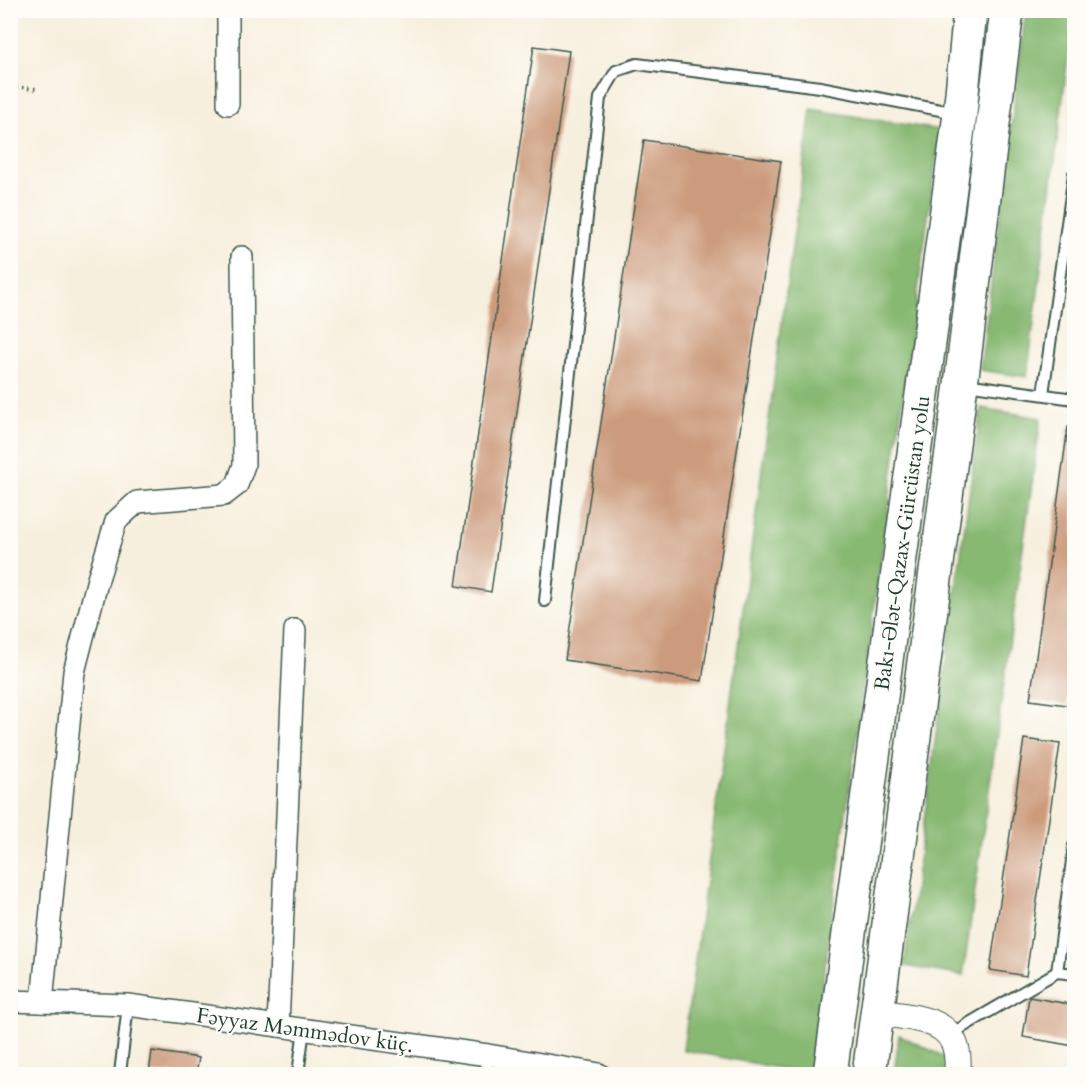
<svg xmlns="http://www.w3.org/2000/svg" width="1085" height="1085" viewBox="0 0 1085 1085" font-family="Cardo,serif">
<rect width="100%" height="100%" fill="#fdfcf7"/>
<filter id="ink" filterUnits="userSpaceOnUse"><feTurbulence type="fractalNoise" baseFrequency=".0167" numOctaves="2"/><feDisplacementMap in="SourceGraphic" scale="12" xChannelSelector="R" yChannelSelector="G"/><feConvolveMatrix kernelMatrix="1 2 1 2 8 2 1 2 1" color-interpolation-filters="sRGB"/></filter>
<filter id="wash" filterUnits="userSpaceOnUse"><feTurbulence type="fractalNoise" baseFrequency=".008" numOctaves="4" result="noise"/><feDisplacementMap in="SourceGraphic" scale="24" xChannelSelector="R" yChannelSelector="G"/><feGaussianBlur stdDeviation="1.35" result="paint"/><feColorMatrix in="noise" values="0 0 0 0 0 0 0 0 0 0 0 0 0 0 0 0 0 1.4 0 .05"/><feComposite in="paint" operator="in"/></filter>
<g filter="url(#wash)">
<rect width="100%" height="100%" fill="#f7efdd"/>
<g fill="#88b973" stroke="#547b54" stroke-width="1.5">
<polygon points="1026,11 1074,11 1027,377 980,370"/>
<polygon points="811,109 940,130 810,1074 683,1050"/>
<polygon points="981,408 1041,418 963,976 904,966"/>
<polygon points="899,1035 949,1059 946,1074 894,1074"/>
</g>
<g id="blocks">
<g fill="#cc9b7d">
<polygon points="534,46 569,51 491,592 456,586"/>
<polygon points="644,140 781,161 702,681 565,660"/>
<polygon points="1068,427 1074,427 1074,652 1067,705 1030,700"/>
<polygon points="1024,739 1060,744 1026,976 990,970"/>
<polygon points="1029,997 1074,1005 1074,1046 1023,1037"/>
<polygon points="152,1051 199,1058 196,1074 149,1074"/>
</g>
</g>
</g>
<g filter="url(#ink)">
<use href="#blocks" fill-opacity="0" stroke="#3f584d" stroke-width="1.5"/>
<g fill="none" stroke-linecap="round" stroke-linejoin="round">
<defs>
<g id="service">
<polyline points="965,384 1074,399"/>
<polyline points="1043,394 1074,174"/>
<polyline points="545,601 600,98 616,71 637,64 820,87 956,113"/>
<polyline points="1074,846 1057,972 1074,974"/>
<polyline points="949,1035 1057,972"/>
<polyline points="120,1074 128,1005"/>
<polyline points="298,1074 304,1029"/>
<polyline points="485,1074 488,1055"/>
</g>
<g id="minor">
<polyline points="228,104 228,10"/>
<polyline points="10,1001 128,1005 488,1055 599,1074"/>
<polyline points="42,1002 74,672 98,579 116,521 137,502 224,495 237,485 244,465 242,257"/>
<polyline points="278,1026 295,630"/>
</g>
<path id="tertiary" d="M878,1012C920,1020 964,1017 957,1074"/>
<g id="trunk">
<polyline points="830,1074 960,114 970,10"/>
<polyline points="869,1074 961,384 1007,10"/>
</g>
</defs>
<use href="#service" stroke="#3f584d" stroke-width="14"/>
<use href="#minor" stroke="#3f584d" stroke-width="24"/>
<use href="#tertiary" stroke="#3f584d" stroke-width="28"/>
<use href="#trunk" stroke="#3f584d" stroke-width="36"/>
<polyline stroke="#3f584d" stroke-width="4" stroke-dasharray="1.5 4.5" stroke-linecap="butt" points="10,87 38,89"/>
<use href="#service" stroke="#fff" stroke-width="10"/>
<use href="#minor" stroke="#fff" stroke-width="21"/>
<use href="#tertiary" stroke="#fff" stroke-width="26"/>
<use href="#trunk" stroke="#fff" stroke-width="33"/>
</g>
</g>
<g text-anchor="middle" stroke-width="4.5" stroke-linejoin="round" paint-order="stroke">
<g font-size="21" fill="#1f3d34" stroke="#fdfcf7">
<text transform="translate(902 543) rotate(-82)" y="7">Bakı-Ələt-Qazax-Gürcüstan yolu</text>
<text transform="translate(305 1030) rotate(8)" y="7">Fəyyaz Məmmədov küç.</text>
</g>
</g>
<rect width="1085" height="1085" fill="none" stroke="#fdfcf7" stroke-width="36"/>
</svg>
